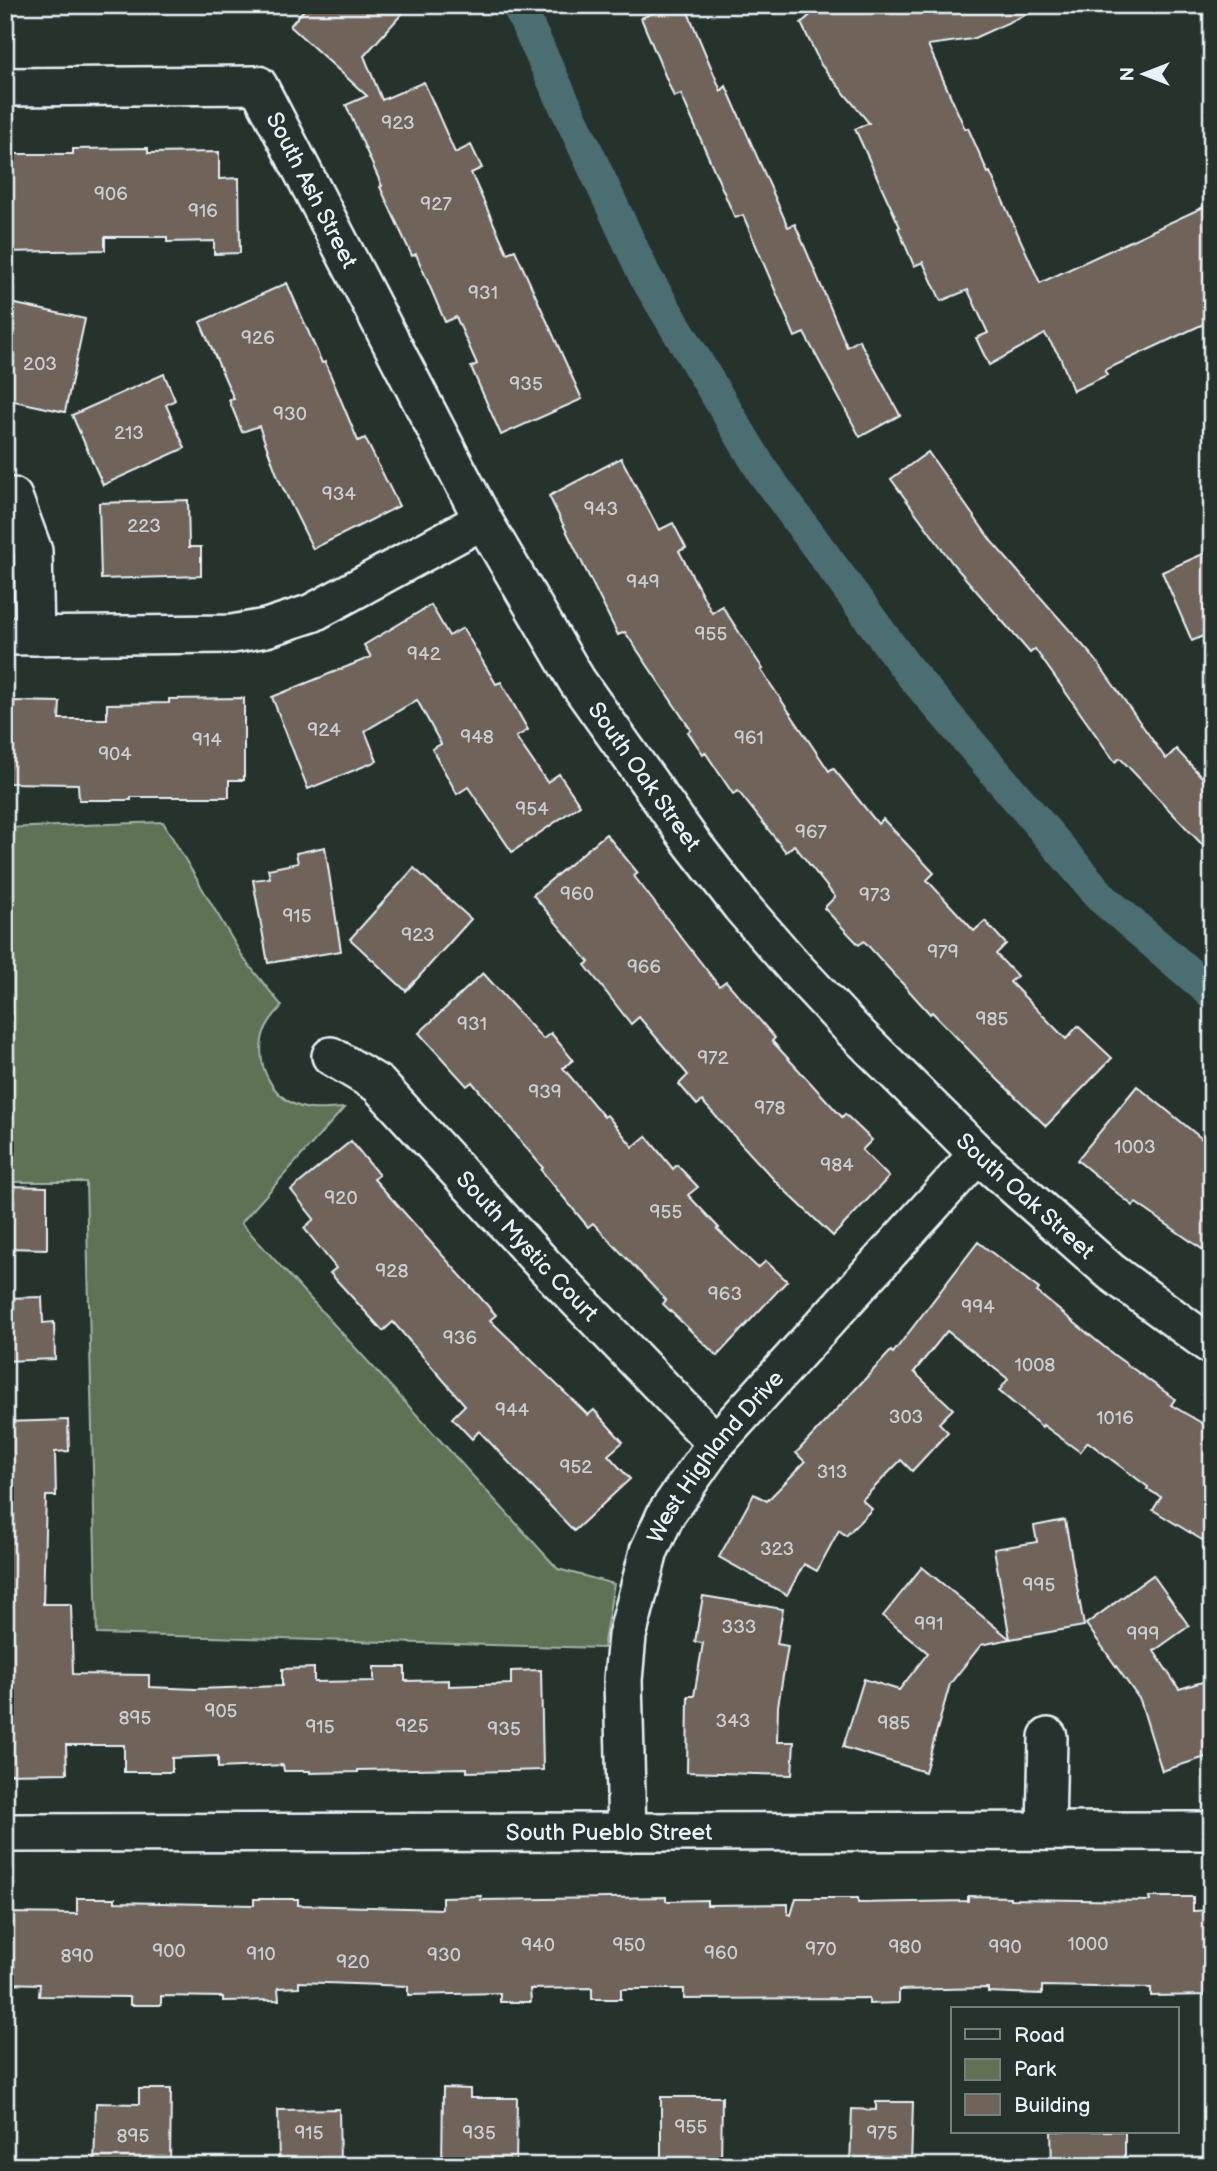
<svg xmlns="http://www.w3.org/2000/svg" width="1217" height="2171" viewBox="0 0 1217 2171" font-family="'Balsamiq Sans',sans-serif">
<rect width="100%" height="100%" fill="#26332d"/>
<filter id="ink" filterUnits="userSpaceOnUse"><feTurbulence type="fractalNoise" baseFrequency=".0143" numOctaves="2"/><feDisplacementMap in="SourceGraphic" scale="14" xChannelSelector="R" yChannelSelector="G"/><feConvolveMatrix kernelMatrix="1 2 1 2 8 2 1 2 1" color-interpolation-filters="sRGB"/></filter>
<g filter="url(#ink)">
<path fill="#617254" stroke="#a4b2a6" stroke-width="2" d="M163,822L244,959L282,1006C273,1016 264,1027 262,1040C257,1070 275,1101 305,1108C317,1111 332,1108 344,1108L241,1223L558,1569L614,1584L603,1648L97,1634L86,1182H5V828Z"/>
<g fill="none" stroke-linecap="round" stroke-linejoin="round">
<polyline stroke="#4c6e73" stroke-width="33" points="518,5 645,276 763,472 907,669 1103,899 1212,993"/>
</g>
<g fill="#70645a" stroke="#e8f1f8" stroke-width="2">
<polygon points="308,5 410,5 364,56 382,100 424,82 455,153 471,145 482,168 471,173 507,253 515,250 582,399 501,435 471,367 477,364 456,317 445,322 416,254 412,256 380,187 382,186 346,105 367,96 290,26"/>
<polygon points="671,5 685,5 721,91 726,86 788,227 795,224 847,347 859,340 900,415 860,437 804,333 795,337 743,215 735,218 681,94 674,97 641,18"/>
<polygon points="822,5 1047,5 972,39 928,45 965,129 968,128 988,173 990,172 1040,283 1212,203 1212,320 1105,370 1107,375 1073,391 1060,357 1045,334 989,365 976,338 988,333 968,290 941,301 923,262 914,266 898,228 900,227 855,129 869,123 821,65 801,23"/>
<polygon points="148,148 148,153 219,152 219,179 239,178 240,253 214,254 214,241 167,242 167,237 105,237 105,250 5,252 5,154 73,154 73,149"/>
<polygon points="287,283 322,363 325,362 358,441 365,438 399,506 313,549 279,480 259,426 242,432 229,400 234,399 200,322"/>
<polygon points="11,303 85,319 65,412 5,399 5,327"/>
<polygon points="164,374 175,400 166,405 185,448 103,485 72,415"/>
<polygon points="928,452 992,542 1095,659 1166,759 1176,749 1212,788 1212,855 1120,758 1115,762 1035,649 1030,653 953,564 891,479"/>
<polygon points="621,458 659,530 673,523 686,548 679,551 712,613 722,606 763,669 761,670 829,771 833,768 878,824 883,819 934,873 927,880 974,931 985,921 1006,944 996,954 1017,976 1010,982 1066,1039 1078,1026 1112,1058 1046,1126 993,1075 932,1012 930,1014 864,941 859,945 824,908 835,897 794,845 786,852 738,791 733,794 705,752 703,754 688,732 691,730 625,632 618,635 549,496"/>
<polygon points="188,500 189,547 201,547 201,576 101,579 99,503"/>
<polygon points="1212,550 1212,632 1192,641 1162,572"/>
<polygon points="431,605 449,636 463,628 496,684 501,682 528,730 516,737 547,782 559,774 580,805 512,852 468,787 457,794 432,749 441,744 417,700 365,731 377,761 308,789 272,697 371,657 364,645"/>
<polygon points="244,698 244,780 229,780 229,797 131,797 131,800 79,800 78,784 5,783 5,714 13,714 14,701 60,702 59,719 107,719 107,704 169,703 169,699"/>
<polygon points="606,834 638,873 634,876 719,986 726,981 775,1038 772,1041 842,1117 845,1114 872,1140 862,1150 889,1177 833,1236 778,1184 702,1101 697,1105 679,1084 688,1075 639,1017 631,1024 585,965 589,962 533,895"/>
<polygon points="325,847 341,951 268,963 253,880 270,878 268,869 298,863 296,853"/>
<polygon points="414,868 471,919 406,991 350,939"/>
<polygon points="483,973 543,1039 551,1033 573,1060 563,1068 604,1117 607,1115 633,1147 646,1136 673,1169 677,1165 698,1187 688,1195 719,1228 717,1229 758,1268 766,1261 787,1281 717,1356 663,1304 666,1300 593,1223 588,1227 541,1170 543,1168 472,1082 467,1086 419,1033"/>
<polygon points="1137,1086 1212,1147 1212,1256 1136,1203 1133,1206 1077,1160"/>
<polygon points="351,1141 379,1175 374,1179 496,1315 490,1320 588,1415 594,1410 623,1442 608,1455 630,1479 574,1531 479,1431 472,1439 452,1418 465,1405 393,1322 383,1331 330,1273 336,1268 304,1228 314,1219 291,1190"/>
<polygon points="5,1186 47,1187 47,1249 5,1248"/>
<polygon points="978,1242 1039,1289 1037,1292 1114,1355 1175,1399 1171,1405 1212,1429 1212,1524 1202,1540 1153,1510 1161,1497 1147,1489 1148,1487 1088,1442 1080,1452 1043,1425 1042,1427 999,1391 1008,1379 947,1331 914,1372 953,1409 939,1423 948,1432 912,1471 901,1460 862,1500 872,1509 846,1536 839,1530 817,1571 804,1564 787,1595 719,1557 754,1494 767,1501 805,1462 796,1453 891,1351 893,1353"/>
<polygon points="42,1297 43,1323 54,1322 55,1359 5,1361 5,1298"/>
<polygon points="68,1420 69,1451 55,1452 56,1496 46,1496 43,1604 71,1604 73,1674 149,1675 149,1687 196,1689 282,1686 282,1669 314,1668 314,1682 374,1681 374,1667 405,1667 405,1681 449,1680 449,1686 511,1684 511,1671 541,1670 543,1770 467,1772 467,1768 358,1770 358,1772 310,1773 310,1771 284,1771 283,1765 218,1768 218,1756 172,1758 172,1772 124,1772 124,1745 66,1745 67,1773 5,1774 5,1422"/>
<polygon points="1065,1520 1084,1626 1010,1639 994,1549 1037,1542 1034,1526"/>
<polygon points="922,1567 1010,1639 981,1645 950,1684 925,1772 843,1747 864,1679 899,1690 928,1653 883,1616"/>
<polygon points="1153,1575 1189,1626 1154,1651 1179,1689 1212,1679 1212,1755 1162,1771 1140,1700 1086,1624"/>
<polygon points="703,1596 783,1609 777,1644 788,1646 778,1706 777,1742 794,1742 792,1775 687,1772 688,1696 694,1696 703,1643 695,1642"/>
<polygon points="481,1896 481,1900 666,1897 666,1901 707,1900 707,1905 788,1904 788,1914 791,1915 796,1898 858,1898 858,1903 968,1901 968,1896 1010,1897 1010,1899 1150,1901 1149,1897 1193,1897 1193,1911 1212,1910 1212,1995 1151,1996 1151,1988 1042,1986 1042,1994 988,1992 988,1988 899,1990 899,2003 869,2004 869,1998 684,1999 684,1989 621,1989 621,1999 592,1999 592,1988 530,1989 531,2002 500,2002 500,1993 408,1995 408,1986 299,1982 299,1987 278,1988 279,2000 223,2001 223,1997 161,1996 161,2005 130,2005 130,1997 39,1996 40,1984 5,1983 5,1913 77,1914 77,1898 115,1898 115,1902 254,1905 254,1899 298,1899 298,1905 442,1909 442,1897"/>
<polygon points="443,2088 470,2089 470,2098 517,2098 516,2166 442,2166"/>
<polygon points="139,2089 171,2089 170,2166 94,2166 96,2103 139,2104"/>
<polygon points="661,2097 722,2097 721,2166 661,2166"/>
<polygon points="876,2102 913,2102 911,2166 850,2166 852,2109 876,2110"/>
<polygon points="339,2109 340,2166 279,2166 278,2110"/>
<polygon points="1051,2131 1125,2131 1125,2166 1052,2166"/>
</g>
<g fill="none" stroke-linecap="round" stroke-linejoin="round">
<defs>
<g id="minor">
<path id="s1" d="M5,87L258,85L483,520L577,681L692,843L741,906L794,967L851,1028L978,1154L1111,1272L1212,1346"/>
<polyline points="13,497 33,551 35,636"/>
<polyline points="5,636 232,634 266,628 312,613 483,520"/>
<path id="s2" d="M331,1056L378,1084L543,1264L716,1443"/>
<polyline points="1046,1831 1048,1737"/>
<path id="s3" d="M5,1833L1212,1831"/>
<path id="s4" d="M627,1833L623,1680L627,1636L649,1551L666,1514L716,1443L978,1154"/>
</g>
</defs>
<use href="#minor" stroke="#e8f1f8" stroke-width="42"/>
<use href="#minor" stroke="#26332d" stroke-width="37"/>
</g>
</g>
<g text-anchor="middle" stroke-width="7" stroke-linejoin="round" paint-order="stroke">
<g font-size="19" fill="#caced0">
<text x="398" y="129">923</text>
<text x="111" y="200">906</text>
<text x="436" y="210">927</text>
<text x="203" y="217">916</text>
<text x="483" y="299">931</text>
<text x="258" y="344">926</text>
<text x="40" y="370">203</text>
<text x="526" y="390">935</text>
<text x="290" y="420">930</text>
<text x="129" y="439">213</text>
<text x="339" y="500">934</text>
<text x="601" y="515">943</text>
<text x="144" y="532">223</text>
<text x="643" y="588">949</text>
<text x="711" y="640">955</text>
<text x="424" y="660">942</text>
<text x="324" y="736">924</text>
<text x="477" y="743">948</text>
<text x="749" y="744">961</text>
<text x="207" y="746">914</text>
<text x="115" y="760">904</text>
<text x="532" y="815">954</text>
<text x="811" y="838">967</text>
<text x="577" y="900">960</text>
<text x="875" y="901">973</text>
<text x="297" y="922">915</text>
<text x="418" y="941">923</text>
<text x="943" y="958">979</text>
<text x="644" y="973">966</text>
<text x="992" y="1025">985</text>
<text x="472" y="1030">931</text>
<text x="713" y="1064">972</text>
<text x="545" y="1098">939</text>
<text x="770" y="1114">978</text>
<text x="1135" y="1153">1003</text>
<text x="837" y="1171">984</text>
<text x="341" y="1204">920</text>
<text x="666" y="1218">955</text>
<text x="392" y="1277">928</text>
<text x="725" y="1300">963</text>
<text x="978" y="1313">994</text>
<text x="460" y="1344">936</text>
<text x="1035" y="1371">1008</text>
<text x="512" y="1416">944</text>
<text x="906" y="1423">303</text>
<text x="1115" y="1424">1016</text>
<text x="576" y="1473">952</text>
<text x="832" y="1478">313</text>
<text x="777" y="1555">323</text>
<text x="1039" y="1591">995</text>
<text x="929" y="1630">991</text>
<text x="739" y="1633">333</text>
<text x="1143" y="1640">999</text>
<text x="221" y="1717">905</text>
<text x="135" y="1724">895</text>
<text x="733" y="1727">343</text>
<text x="894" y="1729">985</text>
<text x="412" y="1732">925</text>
<text x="320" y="1733">915</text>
<text x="504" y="1735">935</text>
<text x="1088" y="1950">1000</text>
<text x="538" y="1951">940</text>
<text x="629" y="1951">950</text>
<text x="905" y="1953">980</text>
<text x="1005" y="1953">990</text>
<text x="821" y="1955">970</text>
<text x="169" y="1957">900</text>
<text x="721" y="1959">960</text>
<text x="261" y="1960">910</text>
<text x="444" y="1961">930</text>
<text x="77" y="1962">890</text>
<text x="353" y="1968">920</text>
<text x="691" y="2133">955</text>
<text x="309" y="2139">915</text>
<text x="479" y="2139">935</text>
<text x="882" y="2139">975</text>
<text x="133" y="2142">895</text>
</g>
<g font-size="23" fill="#e8f1f8" stroke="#26332d">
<text dy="8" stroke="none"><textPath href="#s1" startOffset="371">South Ash Street</textPath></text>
<text dy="8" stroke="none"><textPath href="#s1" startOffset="1046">South Oak Street</textPath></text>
<text dy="8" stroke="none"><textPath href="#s1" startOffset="1614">South Oak Street</textPath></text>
<text dy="8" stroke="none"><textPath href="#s2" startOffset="275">South Mystic Court</textPath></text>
<text dy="8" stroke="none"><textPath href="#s4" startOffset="401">West Highland Drive</textPath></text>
<text dy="8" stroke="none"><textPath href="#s3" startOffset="604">South Pueblo Street</textPath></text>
</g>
</g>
<rect width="1217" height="2171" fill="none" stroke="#26332d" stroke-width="28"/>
<rect x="14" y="14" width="1189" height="2143" fill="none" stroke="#e8f1f8" stroke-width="2.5" filter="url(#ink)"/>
<rect x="951" y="2007" width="228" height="126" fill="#26332d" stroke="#747f7e" stroke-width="2"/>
<rect x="965" y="2029" width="35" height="10" fill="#26332d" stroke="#747f7e" stroke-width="2"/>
<text x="1014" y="2042" font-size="21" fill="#e8f1f8">Road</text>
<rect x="965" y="2059" width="35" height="21" fill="#617254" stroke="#747f7e" stroke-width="2"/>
<text x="1014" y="2076" font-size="21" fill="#e8f1f8">Park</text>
<rect x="965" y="2094" width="35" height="21" fill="#70645a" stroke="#747f7e" stroke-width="2"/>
<text x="1014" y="2112" font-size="21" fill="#e8f1f8">Building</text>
<g transform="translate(1144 74) rotate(270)" stroke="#26332d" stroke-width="5" paint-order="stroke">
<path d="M0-5L12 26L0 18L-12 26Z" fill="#e8f1f8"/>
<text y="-10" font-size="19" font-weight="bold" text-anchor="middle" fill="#e8f1f8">N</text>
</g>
</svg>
